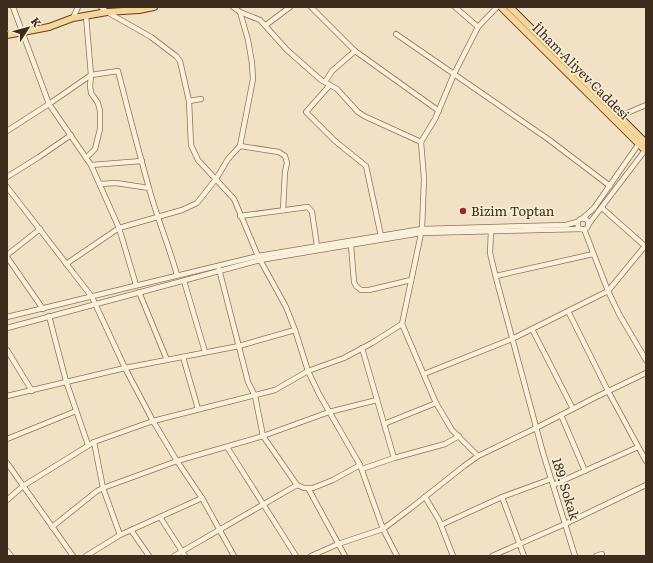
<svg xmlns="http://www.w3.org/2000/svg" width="653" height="563" viewBox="0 0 653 563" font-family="Literata,serif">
<rect width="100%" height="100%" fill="#f2e2c5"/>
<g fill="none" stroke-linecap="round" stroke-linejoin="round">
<defs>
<g id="minor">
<polyline points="13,7 49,104 91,165 119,228 136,285"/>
<polyline points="101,7 107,12 151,37 176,56 180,61 189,101 191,145 198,160 234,199 258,256 286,307 295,330 308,371 319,394 360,465 383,529 397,556"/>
<polyline points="233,7 240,12 260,20 287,50 321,80 337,89 358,112 364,116 421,142"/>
<polyline points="311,7 355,51 439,111"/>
<polyline points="455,7 478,27"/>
<polyline points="73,18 78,7"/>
<polyline points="266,25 290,7"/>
<polyline points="396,34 548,139 610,186"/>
<polyline points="325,82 332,71 355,51"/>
<polyline points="330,85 306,112 335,141 366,166 381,236"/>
<polyline points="189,101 201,99"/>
<polyline points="620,116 646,105"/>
<path d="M7,131L49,104L91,75L118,71C128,110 138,149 149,188C157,218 169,246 177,275"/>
<polyline points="240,146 279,152 285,156 287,163 285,172 283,210"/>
<polyline points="86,158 95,149 100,129 100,111 98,103 91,93 90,86 91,75 86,16"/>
<polyline points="91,165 142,161"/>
<polyline points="7,177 39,157 71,135"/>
<polyline points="100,184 116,183 149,188"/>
<polyline points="7,187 92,297 125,368 153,421 177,461 202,498 234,556"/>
<polyline points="602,208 646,247"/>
<polyline points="240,216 308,207 312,212 317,246"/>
<polyline points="583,218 594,208 640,142"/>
<circle cx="583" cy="224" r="5.5"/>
<polyline points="588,225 646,149"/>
<polyline points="584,229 608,291 619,314 646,360"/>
<polyline points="491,231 490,253 496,278 543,453 575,556"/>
<polyline points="351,245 354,282 356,286 361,290 369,290 411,280"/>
<polyline points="7,255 40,229"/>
<polyline points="7,257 43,309"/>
<polyline points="66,264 119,228 182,210 197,203 216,179 228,159 240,146 253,79 252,63 248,40 240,12"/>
<polyline points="219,269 248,382 255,396 263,436 297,485 304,488 313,488 333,480 360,465"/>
<polyline points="496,276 593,254"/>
<polyline points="184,281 205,352"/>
<polyline points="139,292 167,360"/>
<polyline points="568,311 608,391 646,461"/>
<polyline points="49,316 66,381 88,445"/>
<polyline points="7,317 258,256 422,229 566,225 577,222"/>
<polyline points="7,328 260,260 421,233 582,229"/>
<polyline points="532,329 573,409"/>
<polyline points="7,350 32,391"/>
<polyline points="183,357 198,409"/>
<polyline points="424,374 512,339 608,291 645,246"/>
<polyline points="7,396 125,368 239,346 295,330"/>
<polyline points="561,415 585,471"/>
<polyline points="384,424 436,403"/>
<polyline points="7,439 76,411"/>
<polyline points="94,442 103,488 120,535"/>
<polyline points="227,447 296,556"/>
<polyline points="478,456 452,430 436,403 402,324 422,229 424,179 421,142 435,119 454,74 478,27 497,7"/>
<polyline points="394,458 445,444 459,436"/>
<polyline points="7,463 73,556"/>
<polyline points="362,469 394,458 362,348"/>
<polyline points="553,485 638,447"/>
<polyline points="308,488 345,556"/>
<polyline points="425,497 439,520 453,556"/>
<polyline points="502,497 524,556"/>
<polyline points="7,500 23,486 94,442 153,421 275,390 308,371 344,358 372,343 402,324"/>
<polyline points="160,517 185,556"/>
<polyline points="441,525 502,497 551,479"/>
<polyline points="52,527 97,491 103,488 177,461 263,436 329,412 377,400"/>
<polyline points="131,530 149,556"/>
<polyline points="7,551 11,556"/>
<polyline points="86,556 120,535 202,498"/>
<polyline points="174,556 297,485"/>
<polyline points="311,556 338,544 383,529 411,508 464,466 478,456 536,428 594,398 646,373"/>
<polyline points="492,556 565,524 646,485"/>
<polyline points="596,556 602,554"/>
</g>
<g id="major">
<polyline points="501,7 646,151"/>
<polyline points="510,7 646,143"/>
<polyline points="7,35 49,27 73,18 107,12 139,10 154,7"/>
</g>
</defs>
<use href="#minor" stroke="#8f7359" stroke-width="6"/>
<use href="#major" stroke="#5c412d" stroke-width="8"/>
<use href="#minor" stroke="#fbf0d9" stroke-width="4.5"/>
<use href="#major" stroke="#f7d69b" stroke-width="6"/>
</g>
<circle fill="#a3242b" stroke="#f8edd5" stroke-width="1.5" cx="463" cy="211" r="4"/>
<g text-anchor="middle" stroke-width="3.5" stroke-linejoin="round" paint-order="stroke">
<g font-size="13" fill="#3e2c1e" stroke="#f8edd5">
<text transform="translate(581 71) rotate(45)" y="5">İlham Aliyev Caddesi</text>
<text transform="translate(566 489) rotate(73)" y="5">189. Sokak</text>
</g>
<g font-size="13" fill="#3e2c1e" stroke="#f8edd5" text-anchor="start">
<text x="471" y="216">Bizim Toptan</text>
</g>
</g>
<rect width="653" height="563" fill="none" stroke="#3e2c1e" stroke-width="16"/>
<g transform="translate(28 28) rotate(54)" stroke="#f8edd5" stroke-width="3" paint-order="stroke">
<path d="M0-3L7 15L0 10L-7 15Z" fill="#3e2c1e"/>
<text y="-6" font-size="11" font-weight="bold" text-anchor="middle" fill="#3e2c1e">K</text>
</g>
</svg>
